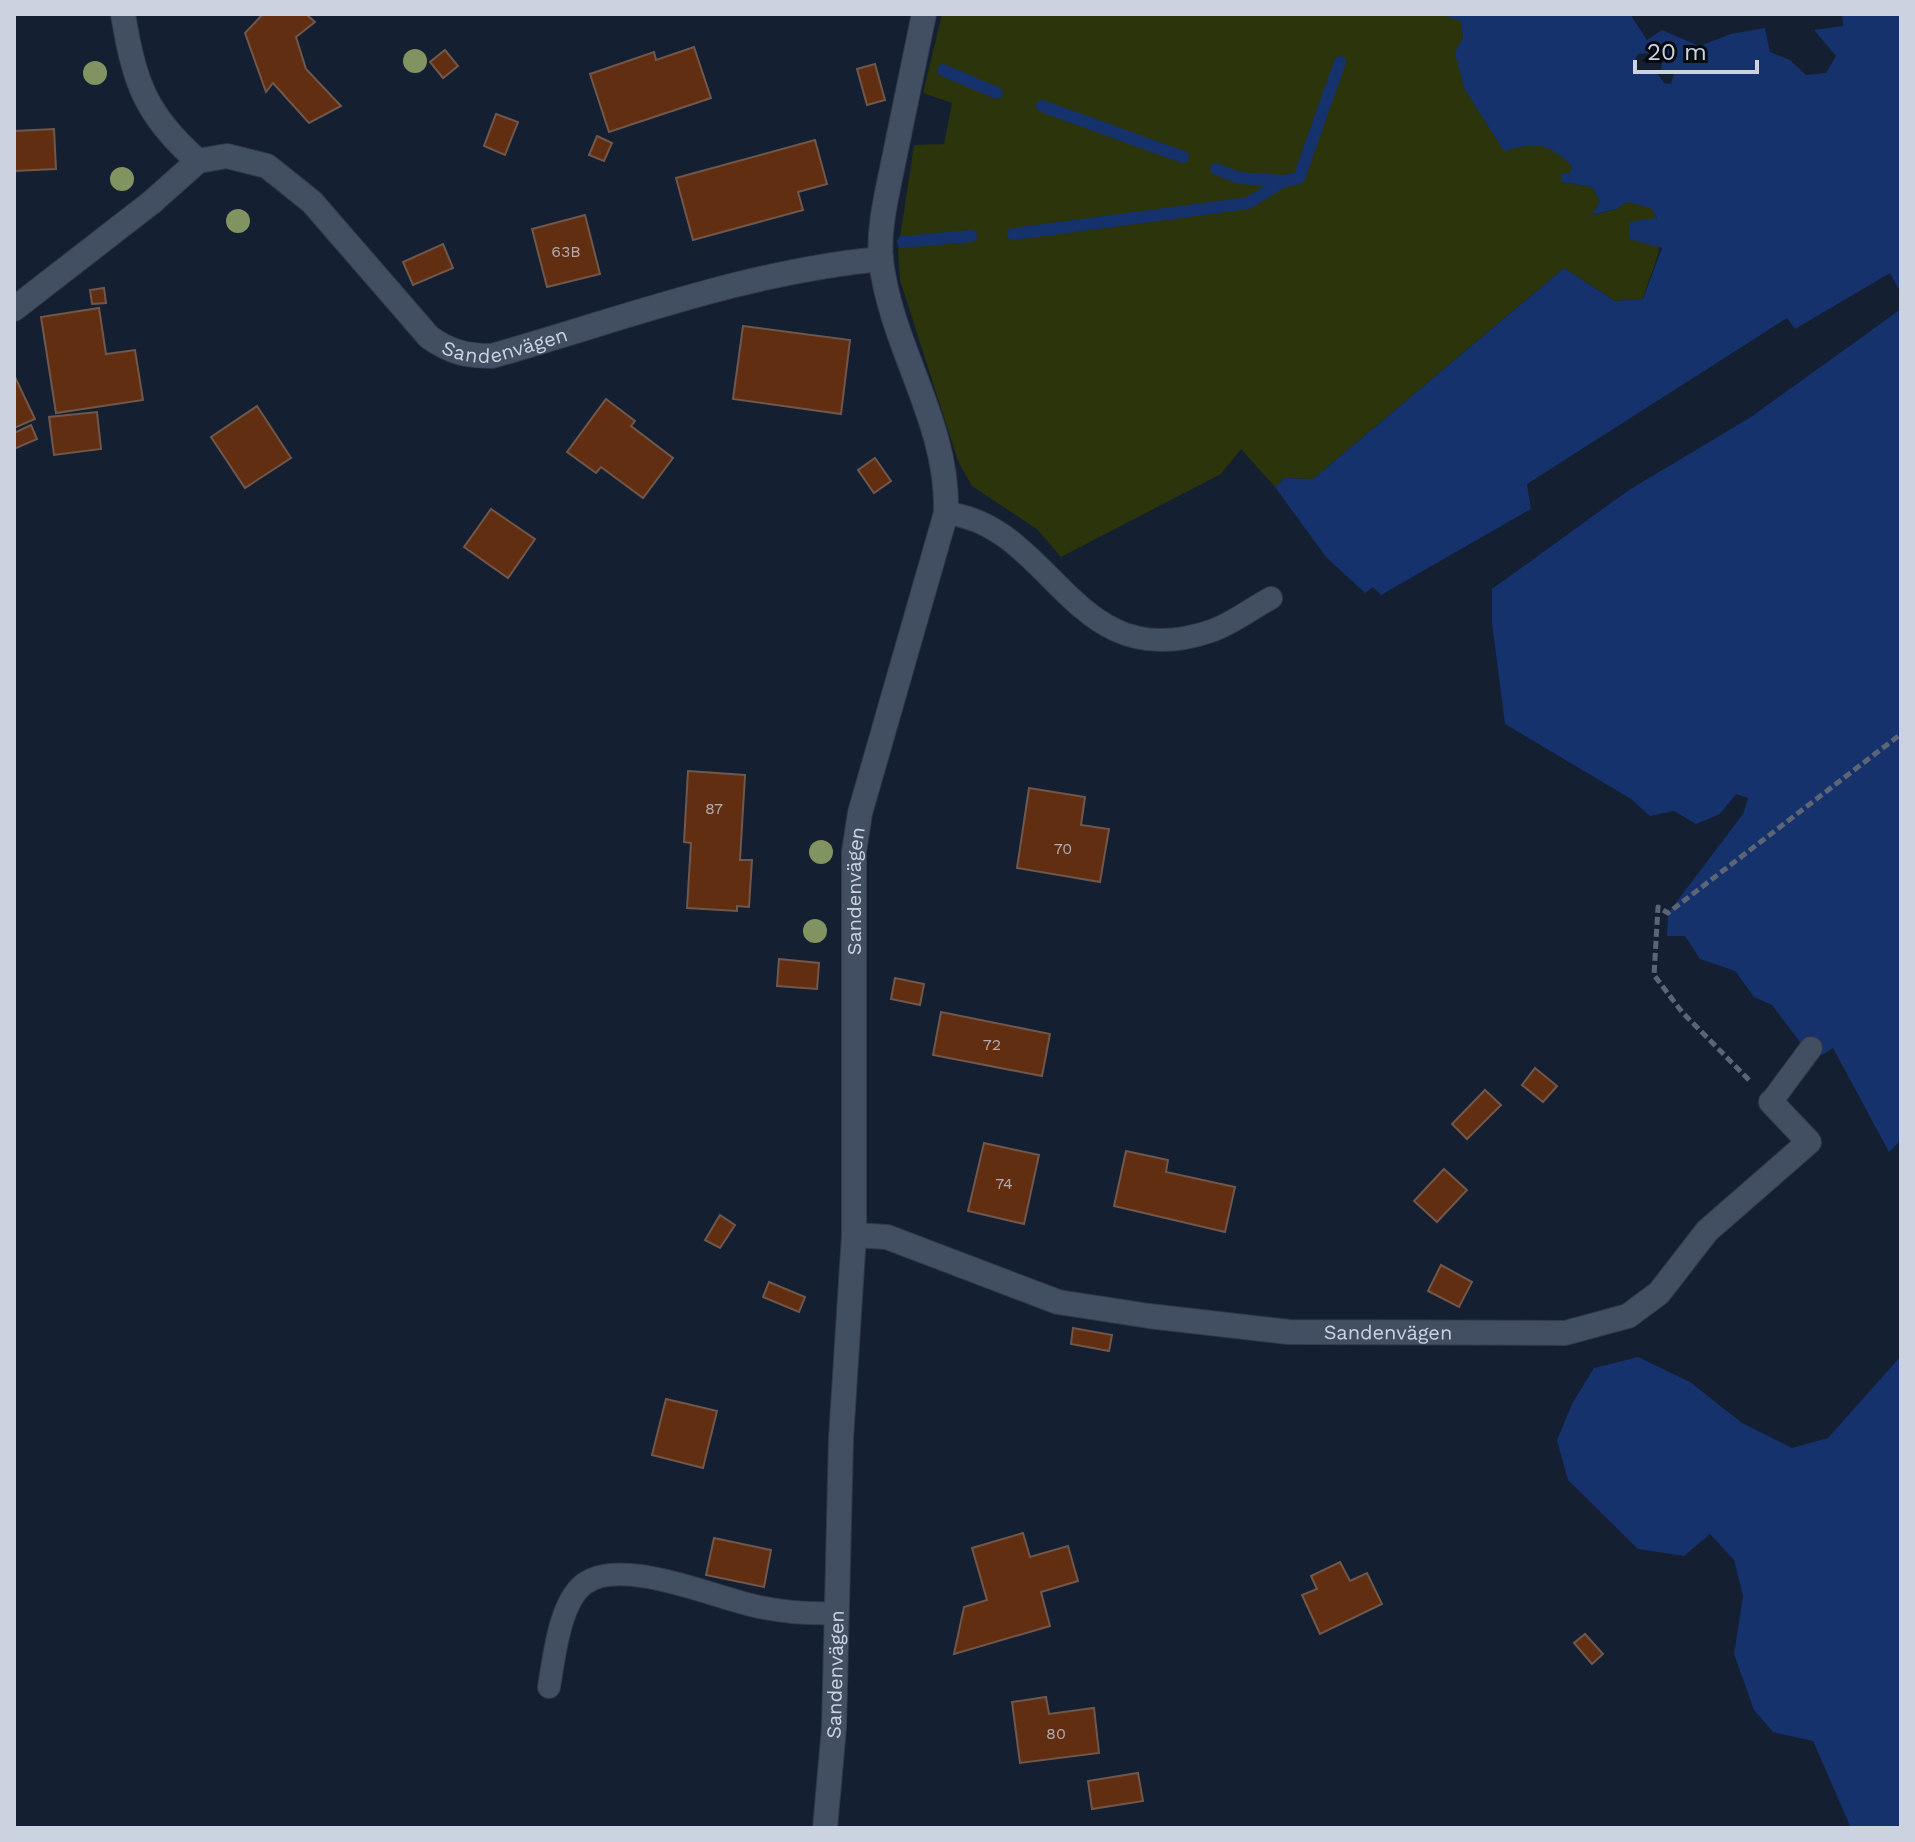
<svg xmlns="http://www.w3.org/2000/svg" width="1915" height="1842" viewBox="0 0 1915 1842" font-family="'Work Sans',sans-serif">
<rect width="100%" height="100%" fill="#141f31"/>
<path fill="#2b340a" d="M942,14H1442L1461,21L1463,38L1533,143L1555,150L1572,166L1571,173L1562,182L1592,187L1600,201L1593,215L1616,209L1627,202L1651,207C1672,241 1652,265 1643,299L1615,301L1564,268L1313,479L1285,478L1275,487L1241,449L1221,474L1061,557L1037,529L972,486L958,461L900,280L898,251L914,145L944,144L952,103L923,93Z"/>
<g fill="#15326c" fill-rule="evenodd">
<path d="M1442,14H1630L1647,40L1662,30L1699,46L1731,34L1765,28L1770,52L1790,60L1806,75L1826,73L1836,56L1814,30L1843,26L1842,14H1901V293L1890,273L1795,329L1787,318L1527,484L1531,509L1381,595L1373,587L1365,593L1326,557L1275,487L1285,478L1313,479L1564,268L1615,301L1643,299L1662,248L1629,239V222L1657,218L1651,208L1627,202L1616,209L1592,215L1600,201L1592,187L1561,182V174L1570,173L1572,166C1547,142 1537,142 1504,151L1464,88L1455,52L1463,38L1461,22ZM1663,52L1661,72H1674L1671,84L1664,83L1658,74L1636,73L1633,65L1638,54Z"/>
<polygon points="1901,309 1901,1140 1889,1152 1833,1048 1822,1055 1802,1045 1772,1005 1754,997 1735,971 1700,959 1685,936 1667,936 1668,913 1743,814 1748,798 1736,794 1720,814 1696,824 1674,811 1650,816 1631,799 1505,724 1492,623 1492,589 1629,490 1751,417"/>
<polygon points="1901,1356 1901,1828 1851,1828 1813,1741 1773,1732 1754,1710 1734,1654 1743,1596 1734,1560 1710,1534 1684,1556 1638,1549 1568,1480 1557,1440 1573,1402 1594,1368 1638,1357 1690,1382 1742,1423 1792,1448 1828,1438"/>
</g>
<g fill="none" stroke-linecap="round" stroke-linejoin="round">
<g stroke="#15326c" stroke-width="12">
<polyline points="943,70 997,93"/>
<polyline points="1042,106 1183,157"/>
<polyline points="1216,169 1240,178 1284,181"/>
<polyline points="1013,234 1248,203 1284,181 1299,178 1340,62"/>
<polyline points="903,242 971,236"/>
</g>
</g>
<g fill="#622e11" stroke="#70574b" stroke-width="2">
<polygon points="263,14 306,14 315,22 296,37 306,69 341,106 309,123 273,83 266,92 245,33"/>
<polygon points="694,47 711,98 609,132 590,74 654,52 656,60"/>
<polygon points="445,50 458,66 443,78 430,62"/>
<polygon points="875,64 885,100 867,105 857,69"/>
<polygon points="496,114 518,122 505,155 484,146"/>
<polygon points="54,129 56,169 14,171 14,131"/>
<polygon points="597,136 612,143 604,161 589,155"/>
<polygon points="815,140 827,184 798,192 803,210 693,240 676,178"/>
<polygon points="585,215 600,274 547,287 532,229"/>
<polygon points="443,244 453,268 413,285 403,262"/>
<polygon points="104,288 106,303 92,304 90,290"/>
<polygon points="99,308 106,354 135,350 143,400 56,413 41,317"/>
<polygon points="743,326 850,340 841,414 733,399"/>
<polygon points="14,375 35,419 14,428"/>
<polygon points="606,399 635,421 631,426 673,458 643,498 601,467 596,473 567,452"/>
<polygon points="257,406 291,458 245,488 211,437"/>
<polygon points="97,412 101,449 54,455 49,417"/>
<polygon points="31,425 37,439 14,449 14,433"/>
<polygon points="875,458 891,481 874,493 858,470"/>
<polygon points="491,509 535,539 508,578 464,547"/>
<polygon points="688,771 745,775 740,860 752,860 749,907 737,906 737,911 687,908 691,843 684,842"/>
<polygon points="1029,788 1085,797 1081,825 1109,829 1100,882 1017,868"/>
<polygon points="779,959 819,963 817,989 777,986"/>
<polygon points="895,978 924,984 920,1005 891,999"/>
<polygon points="941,1012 1050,1034 1042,1076 933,1055"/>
<polygon points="1535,1068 1557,1086 1543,1102 1522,1085"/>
<polygon points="1485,1090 1501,1105 1467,1139 1452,1124"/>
<polygon points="984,1143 1039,1155 1024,1224 968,1211"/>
<polygon points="1126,1151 1168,1160 1166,1172 1235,1187 1225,1232 1114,1206"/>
<polygon points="1444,1169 1467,1190 1437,1222 1414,1201"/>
<polygon points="720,1215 735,1225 720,1248 705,1240"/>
<polygon points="1441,1265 1472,1282 1459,1307 1428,1291"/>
<polygon points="769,1282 805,1297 799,1312 763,1297"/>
<polygon points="1073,1328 1112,1335 1109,1351 1071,1344"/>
<polygon points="666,1399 717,1411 703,1468 652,1455"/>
<polygon points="1023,1533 1030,1557 1068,1546 1078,1581 1041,1592 1050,1626 954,1654 964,1607 987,1600 972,1548"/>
<polygon points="714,1538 771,1550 764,1587 706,1575"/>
<polygon points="1340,1562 1350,1581 1367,1573 1382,1604 1320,1634 1302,1595 1317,1589 1311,1576"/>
<polygon points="1585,1634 1603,1654 1592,1664 1574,1643"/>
<polygon points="1046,1697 1049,1714 1094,1708 1099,1753 1020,1763 1012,1702"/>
<polygon points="1138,1773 1143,1801 1092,1809 1088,1781"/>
</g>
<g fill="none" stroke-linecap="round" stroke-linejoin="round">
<defs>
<g id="lane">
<path d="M946,513C1054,525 1073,679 1211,631C1232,624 1252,608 1271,598"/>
<polyline points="1771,1102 1811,1048"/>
<path d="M549,1687C554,1659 559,1603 584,1584C621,1556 713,1597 755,1606C782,1612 807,1614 834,1613"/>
</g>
<g id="street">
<path d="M123,14C134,81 145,115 198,161"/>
<path id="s1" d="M14,309L152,202L198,161L227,156L267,166L312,202L429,337C450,352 466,356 492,356C619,320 748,271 881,259"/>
<path id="s2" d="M854,1235L887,1237L1058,1302L1149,1316L1289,1332L1565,1333L1628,1316L1659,1293L1707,1231L1809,1142L1771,1102"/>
<path id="s3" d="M825,1828L834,1728L841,1439L854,1235V852L860,813L946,513C949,422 891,348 881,260C878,229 887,194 893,164C903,114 914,64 924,14"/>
</g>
</defs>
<use href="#lane" stroke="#323948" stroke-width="24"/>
<use href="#street" stroke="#323948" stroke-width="26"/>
<polyline stroke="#5c6575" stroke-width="5" stroke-dasharray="8 4" stroke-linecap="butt" points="1749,1080 1682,1012 1654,975 1658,907 1668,913 1901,734"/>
<use href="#lane" stroke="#424f63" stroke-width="22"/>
<use href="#street" stroke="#424f63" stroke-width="24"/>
</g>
<g fill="#809360">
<circle cx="415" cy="61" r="12"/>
<circle cx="95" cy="73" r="12"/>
<circle cx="122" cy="179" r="12"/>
<circle cx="238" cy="221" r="12"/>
<circle cx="821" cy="852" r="12"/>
<circle cx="815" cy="931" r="12"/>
</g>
<g text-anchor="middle" stroke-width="7" stroke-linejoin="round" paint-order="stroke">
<g font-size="16" fill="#b2aaac">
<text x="566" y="257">63B</text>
<text x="714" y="814">87</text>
<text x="1063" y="854">70</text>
<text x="992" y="1050">72</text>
<text x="1004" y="1189">74</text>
<text x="1056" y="1739">80</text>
</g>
<g font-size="20" fill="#ccd3e0" stroke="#050910">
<text dy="7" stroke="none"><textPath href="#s1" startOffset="624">Sandenvägen</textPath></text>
<text dy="7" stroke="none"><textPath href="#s3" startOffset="938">Sandenvägen</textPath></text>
<text dy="7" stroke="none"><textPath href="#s2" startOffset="548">Sandenvägen</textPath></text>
<text dy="7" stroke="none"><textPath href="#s3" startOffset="154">Sandenvägen</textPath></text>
</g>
</g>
<rect width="1915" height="1842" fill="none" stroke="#ccd3e0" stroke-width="32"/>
<path d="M1635 60v12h122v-12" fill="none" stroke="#ccd3e0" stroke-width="4"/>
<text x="1647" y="60" font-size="24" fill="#ccd3e0" stroke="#050910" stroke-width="6" paint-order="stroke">20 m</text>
</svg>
